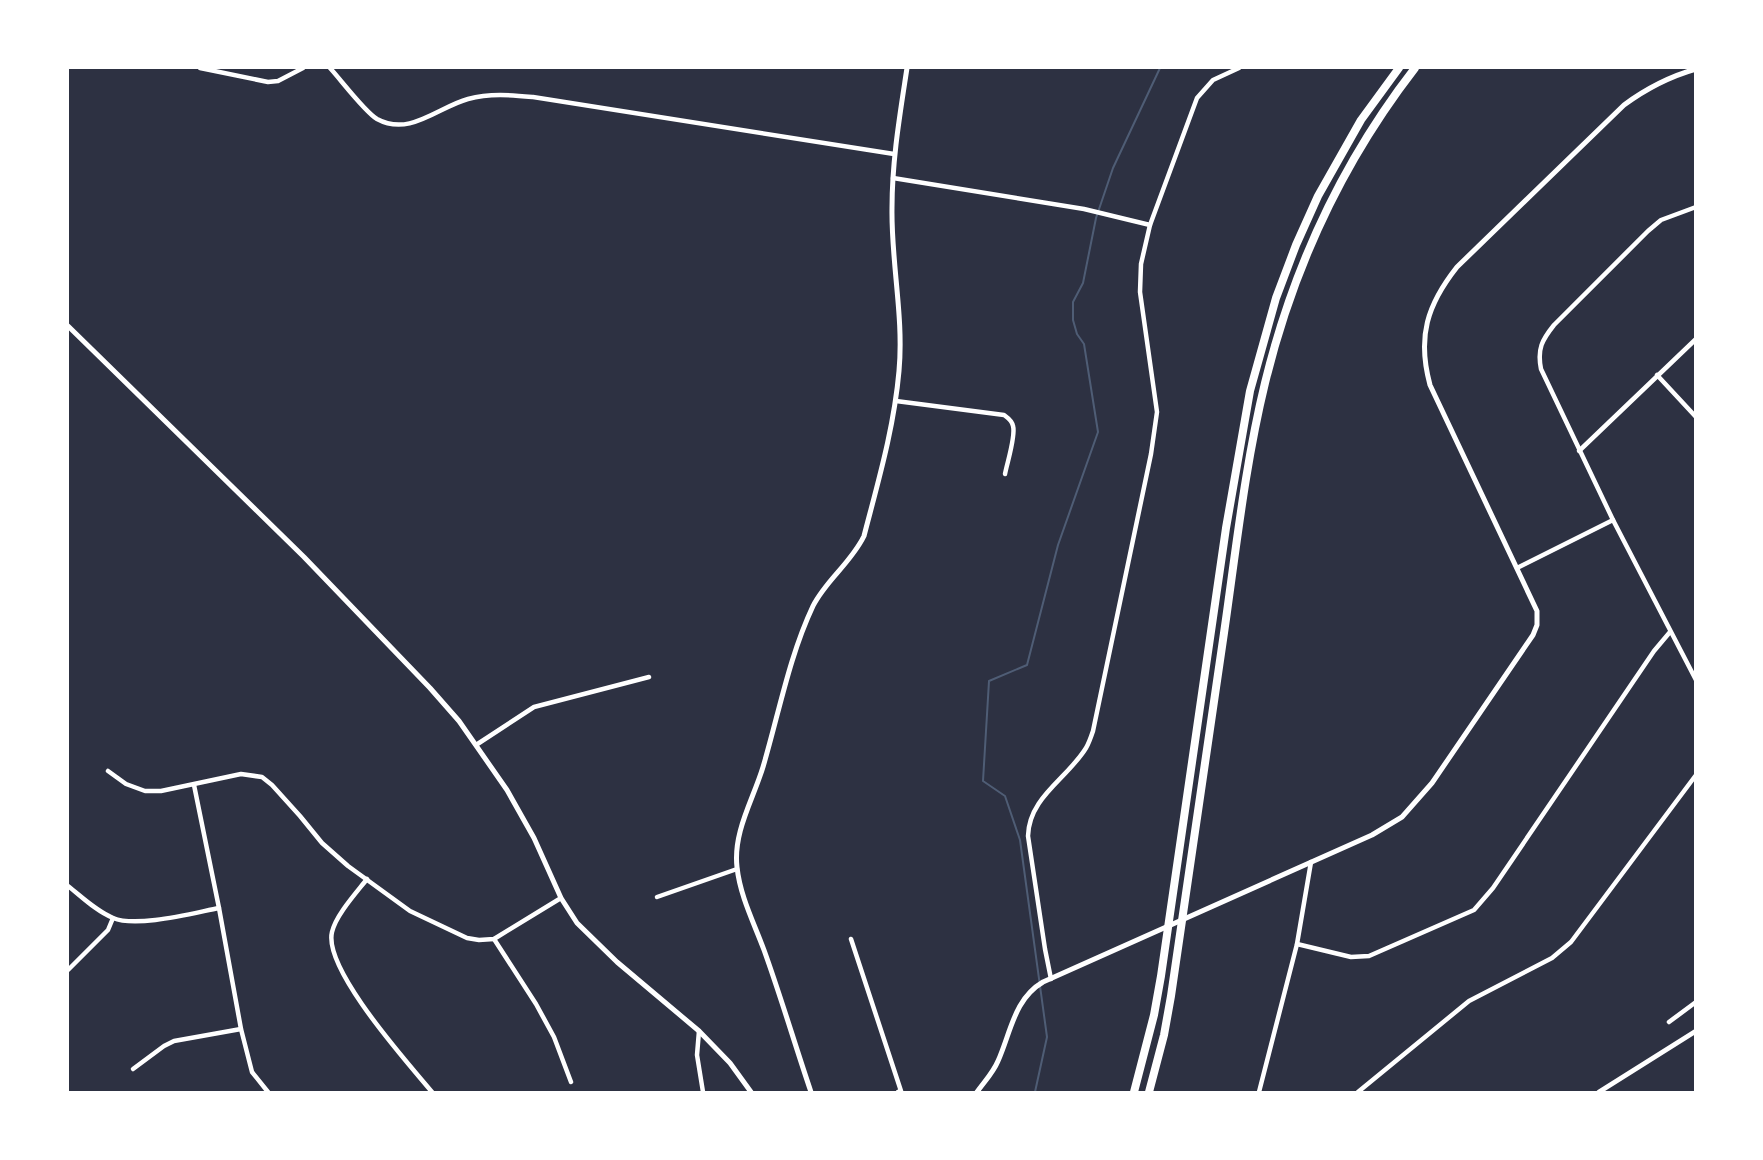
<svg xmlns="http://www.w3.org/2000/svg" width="1763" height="1160" viewBox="0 0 1763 1160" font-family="Literata,serif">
<rect width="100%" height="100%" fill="#2d3142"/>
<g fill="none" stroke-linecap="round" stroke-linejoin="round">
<polyline stroke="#4f5d75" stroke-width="2" points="1035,1092 1047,1037 1020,840 1005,796 983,781 989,681 1027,665 1058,545 1098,432 1084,344 1077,334 1073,320 1073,302 1083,283 1096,218 1113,168 1160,68"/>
<g stroke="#fff" stroke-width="4.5">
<polyline points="200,68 268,82 278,81 303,68"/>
<path d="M330,68C341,80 365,112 377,119C410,137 438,107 468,99C490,93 511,95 533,97L894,154"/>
<polyline points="893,178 1084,209 1150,225"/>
<path d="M1696,207L1661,220L1648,231L1554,325C1542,340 1537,349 1541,369L1613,520L1696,680"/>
<polyline points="1657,375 1696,417"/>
<path d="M896,401L1004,415C1008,418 1012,420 1013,426C1016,436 1007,463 1005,474"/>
<polyline points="1579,451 1696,339"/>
<polyline points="1517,568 1613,520"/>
<polyline points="476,745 534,707 649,677"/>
<polyline points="108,771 126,784 145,791 161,791 241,774 262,777 272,785 300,816 322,843 348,866 410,911 467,938 479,940 494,939 561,898"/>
<polyline points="194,785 219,908 241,1029 252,1072 268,1092"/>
<path d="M367,879C356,893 336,915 332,932C323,969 408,1063 432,1092"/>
<path d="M68,886C82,897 96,911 113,918C137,928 193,913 219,908"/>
<polyline points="657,897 737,869"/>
<polyline points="494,939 536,1004 554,1037 571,1082"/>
<polyline points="851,939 901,1091 898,1092"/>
<polyline points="1297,944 1351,957 1369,956 1474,910 1493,888 1654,651 1670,632"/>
<polyline points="68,970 108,930 113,918"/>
<path d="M1051,979L1045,949L1028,836C1029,797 1067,779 1086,748C1089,743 1091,737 1093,731L1151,454L1157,412L1140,292L1141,264L1150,225L1197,98L1213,80L1239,68"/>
<polyline points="1669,1022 1696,1002"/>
<polyline points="699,1031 697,1055 703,1092"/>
<polyline points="133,1069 164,1046 174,1041 241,1029"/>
<polyline points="1259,1092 1297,944 1311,862"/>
<polyline points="1358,1092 1469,1001 1552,958 1571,942 1696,775"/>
</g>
<g stroke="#fff" stroke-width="5">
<polyline points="68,326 304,557 430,688 459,721 507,790 534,838 561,898 577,923 617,962 699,1031 730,1063 751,1092"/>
<path d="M811,1092C795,1045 781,997 764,950C754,923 740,896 737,867C733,832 753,800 763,767C779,713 789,657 813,606C826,580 851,563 864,536C878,482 894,428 899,371C904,317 891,262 892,208C892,160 900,114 907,68"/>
<path d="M977,1092C984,1082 993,1073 998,1061C1011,1032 1014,999 1043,982L1372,835L1402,817L1432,783L1533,635L1537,625V611L1430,385C1417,337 1427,305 1457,267L1624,105C1647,88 1668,77 1696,69"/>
<polyline points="1599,1092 1696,1031"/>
</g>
<g stroke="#fff" stroke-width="8">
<polyline points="1134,1092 1154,1015 1161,976 1226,528 1250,391 1276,298 1296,245 1318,196 1361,120 1399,68"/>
<path d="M1149,1092L1164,1035L1171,996C1189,875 1207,754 1224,633C1236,550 1245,465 1265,383C1293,268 1343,161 1415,68"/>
</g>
</g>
<rect width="1763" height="1160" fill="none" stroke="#ffffff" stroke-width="138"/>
</svg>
